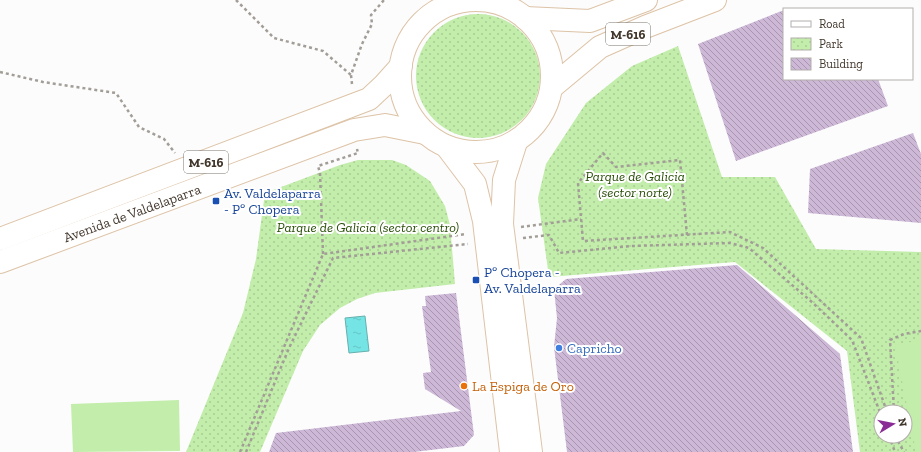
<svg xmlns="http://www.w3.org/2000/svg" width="921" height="452" viewBox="0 0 921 452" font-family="'Zilla Slab',serif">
<defs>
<pattern id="park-dots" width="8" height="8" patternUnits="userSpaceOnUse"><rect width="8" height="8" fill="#c2edaa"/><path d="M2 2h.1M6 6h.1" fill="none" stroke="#a8cc92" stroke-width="1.8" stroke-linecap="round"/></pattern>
<pattern id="water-ripples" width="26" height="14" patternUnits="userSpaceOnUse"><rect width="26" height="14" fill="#75e4e4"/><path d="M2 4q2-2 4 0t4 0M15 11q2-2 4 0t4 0" fill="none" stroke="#66c4c4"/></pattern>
<pattern id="building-back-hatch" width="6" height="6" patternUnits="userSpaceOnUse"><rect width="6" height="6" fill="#cdb8d8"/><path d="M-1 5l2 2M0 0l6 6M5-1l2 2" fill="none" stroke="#a896af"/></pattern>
</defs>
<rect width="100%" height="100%" fill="#fcfcfc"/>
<g fill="url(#park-dots)" fill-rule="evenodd">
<circle cx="478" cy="76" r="62"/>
<path d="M678,46L722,177H775L816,249L921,252V452H860L847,351L735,262L549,277L538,198L546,164L586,103L632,66ZM881,412H905V436H881Z"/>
<polygon points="358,160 392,160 406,165 430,181 445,206 450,225 455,284 375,293 357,299 340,308 320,325 303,351 260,452 186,452 243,313 256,259 265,193 340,165"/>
</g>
<g fill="#c2edaa">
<polygon points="921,340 921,452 916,452 895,345"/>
<polygon points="179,400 180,451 73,452 71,404"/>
</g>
<polygon fill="url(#water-ripples)" stroke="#66b0ad" points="365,316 369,351 349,353 345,318"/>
<g fill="url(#building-back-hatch)">
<polygon points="784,10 784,79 878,79 888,106 736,161 698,44"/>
<polygon points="913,133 921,154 921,223 808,213 810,169"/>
<polygon points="737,265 840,354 853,452 567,452 554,347 557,318 554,289 566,279"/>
<polygon points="456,293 474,435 464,446 414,452 269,452 276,433 461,411 425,389 423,373 431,372 422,306 426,306 425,296"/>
</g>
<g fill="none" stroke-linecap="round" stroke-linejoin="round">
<defs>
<g id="major">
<polyline points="516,142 504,180 502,224 531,452"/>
<polyline points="447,147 475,184 484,221 511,452"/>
</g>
<g id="highway">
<circle cx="476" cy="76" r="76"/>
<polyline points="525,18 590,21 646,0"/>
<polyline points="552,87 600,47 645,27 715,0"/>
<polyline points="0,239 369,99 384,85 401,66"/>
<polyline points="0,262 354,130 385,125 425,133"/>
</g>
</defs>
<use href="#major" stroke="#ddc3a6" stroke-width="24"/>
<use href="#highway" stroke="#ddc3a6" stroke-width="24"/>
<g stroke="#a29d97" stroke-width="2.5" stroke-dasharray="3 3" stroke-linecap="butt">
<polyline points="236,0 274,38 323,51 351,75"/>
<polyline points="0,72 43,82 116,93 139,127 164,139 175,153"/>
<polyline points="352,84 351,75 362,44 372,24 371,15 384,0"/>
<polyline points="521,227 581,219"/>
<polyline points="687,235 680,160 616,167 603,153 578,183 583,241 730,232 763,248 861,338 887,412"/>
<polyline points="523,238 549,235 559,253 631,246 730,243 749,248 813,303 852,340 881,415"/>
<polyline points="323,254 320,173 318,166 358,153 357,149"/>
<polyline points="894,412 890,340 904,334 921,331"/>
<polyline points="889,436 895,452"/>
<polyline points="895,436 904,452"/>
<polyline points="240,452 323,254 466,234"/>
<polyline points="246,452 289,348 333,258 468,244"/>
</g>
<use href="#major" stroke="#fff" stroke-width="22"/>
<use href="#highway" stroke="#fff" stroke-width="22"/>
</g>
<g fill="#1a4fb4" stroke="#fff" stroke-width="1.5">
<rect x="212" y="197" width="8" height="8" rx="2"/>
<rect x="472" y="276" width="8" height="8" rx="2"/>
</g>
<circle fill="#3f7fe0" stroke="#fff" stroke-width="1.5" cx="559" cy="348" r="4"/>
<circle fill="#e8710a" stroke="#fff" stroke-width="1.5" cx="464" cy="386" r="4"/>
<g text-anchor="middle" stroke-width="4" stroke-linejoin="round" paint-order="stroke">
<g fill="#fff" stroke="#7b736b" stroke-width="1">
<rect x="606" y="23" width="44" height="22" rx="3"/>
<rect x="184" y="151" width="44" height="22" rx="3"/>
</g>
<g font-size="13" font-weight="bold" fill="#42372c">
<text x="628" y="39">M-616</text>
<text x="206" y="167">M-616</text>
</g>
<g font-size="14" font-style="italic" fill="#284e06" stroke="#fff">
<text x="635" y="181">Parque de Galicia<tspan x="635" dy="16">(sector norte)</tspan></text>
<text x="368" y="232">Parque de Galicia (sector centro)</text>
</g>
<g font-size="14" fill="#164399" stroke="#fff" text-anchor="start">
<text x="224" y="198">Av. Valdelaparra<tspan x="224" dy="16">- Pº Chopera</tspan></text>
<text x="484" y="277">Pº Chopera -<tspan x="484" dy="16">Av. Valdelaparra</tspan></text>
</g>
<g font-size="14" fill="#42372c" stroke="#fff">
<text transform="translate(132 213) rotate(-20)" y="5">Avenida de Valdelaparra</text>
</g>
<g font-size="14" fill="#366cbe" stroke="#fff" text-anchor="start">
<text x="567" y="353">Capricho</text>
</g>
<g font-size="14" fill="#c56008" stroke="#fff" text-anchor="start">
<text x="472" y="391">La Espiga de Oro</text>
</g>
</g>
<rect x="783" y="8" width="130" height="72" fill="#ffffff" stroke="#b3afab"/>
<rect x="791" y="21" width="20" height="6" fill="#ffffff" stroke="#b3afab"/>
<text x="819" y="28" font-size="12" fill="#42372c">Road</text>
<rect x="791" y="38" width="20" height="12" fill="url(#park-dots)" stroke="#b3afab"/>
<text x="819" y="48" font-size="12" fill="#42372c">Park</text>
<rect x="791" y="58" width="20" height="12" fill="url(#building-back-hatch)" stroke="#b3afab"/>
<text x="819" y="68" font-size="12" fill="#42372c">Building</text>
<g transform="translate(893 424) rotate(80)"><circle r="19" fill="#ffffff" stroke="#b3afab"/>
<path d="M0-3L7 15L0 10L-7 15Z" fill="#8b2c96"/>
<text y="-6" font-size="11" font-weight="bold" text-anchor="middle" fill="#42372c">N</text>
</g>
</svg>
